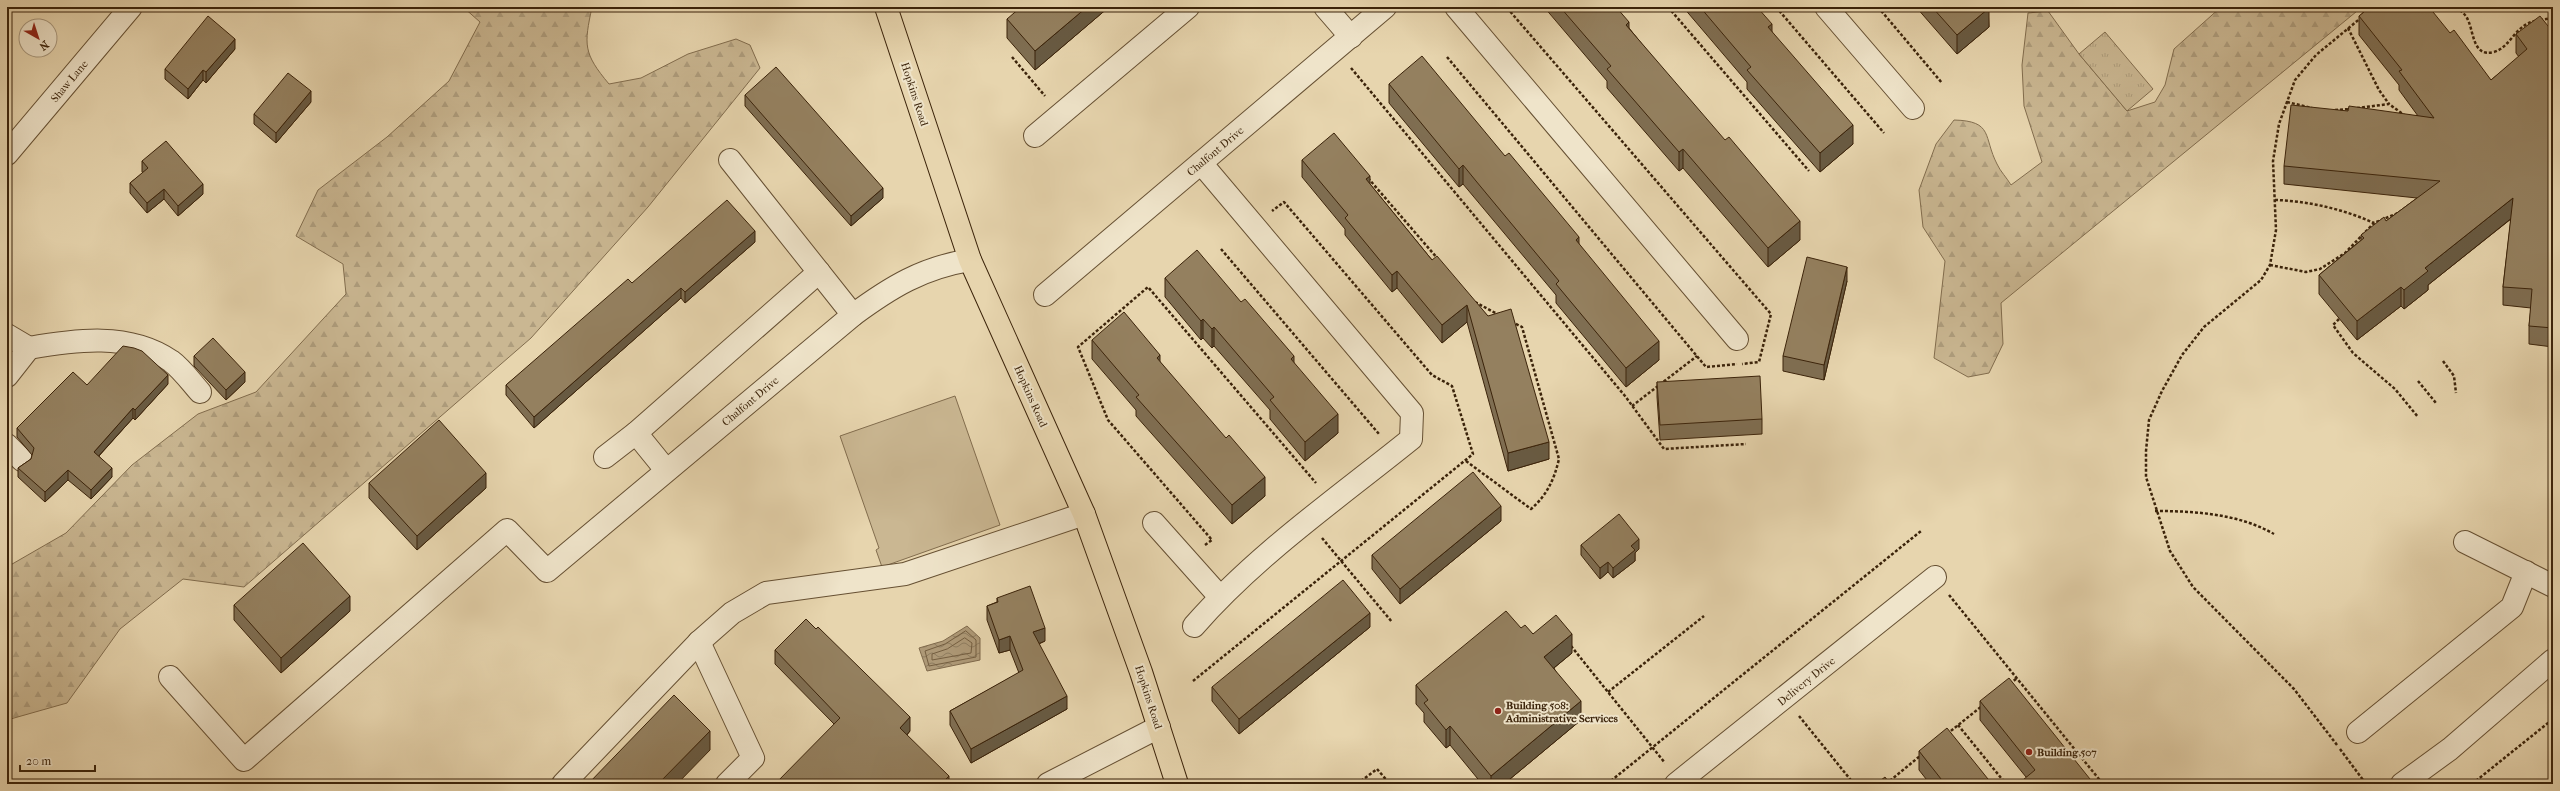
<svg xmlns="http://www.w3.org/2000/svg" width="2560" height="791" viewBox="0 0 2560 791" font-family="'IM FELL French Canon',serif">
<defs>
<pattern id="forest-firs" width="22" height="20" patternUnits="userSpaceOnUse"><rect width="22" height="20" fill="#cab792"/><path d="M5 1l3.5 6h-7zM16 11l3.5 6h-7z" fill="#ae9d7d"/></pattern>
<pattern id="park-tufts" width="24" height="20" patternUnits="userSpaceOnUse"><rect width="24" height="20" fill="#cab792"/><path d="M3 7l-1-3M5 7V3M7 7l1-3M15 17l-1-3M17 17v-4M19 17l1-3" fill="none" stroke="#ae9d7d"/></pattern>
<pattern id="water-waves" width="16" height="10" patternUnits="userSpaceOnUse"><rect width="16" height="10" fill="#ad9876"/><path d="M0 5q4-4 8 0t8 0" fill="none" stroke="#8e7c5f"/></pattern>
</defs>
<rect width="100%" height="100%" fill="#e7d5ae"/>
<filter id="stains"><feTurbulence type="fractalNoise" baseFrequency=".005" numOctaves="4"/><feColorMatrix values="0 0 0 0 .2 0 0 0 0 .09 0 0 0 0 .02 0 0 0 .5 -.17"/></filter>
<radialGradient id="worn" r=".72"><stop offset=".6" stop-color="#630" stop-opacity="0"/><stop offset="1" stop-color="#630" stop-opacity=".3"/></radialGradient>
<g fill="url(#forest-firs)" stroke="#826d4e">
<path d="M463,7H592C584,45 583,53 609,84L641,78L688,54L736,39L750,45L760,68L648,207L531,338L244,587L183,579L120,629L67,703L7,720V567L66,533L132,465L198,414L256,392L346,294L343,264L296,236L318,190L387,137L449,81L480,22Z"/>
<path d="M2221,7H2362L2001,303L2003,344L1989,373L1968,377L1934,358L1945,261L1923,227L1919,190L1936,144L1954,120C1994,121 1983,137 1997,164C2000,171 2007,178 2011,185L2042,162L2024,106L2022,65L2028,13L2048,11L2079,54L2127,111L2155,102L2165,85L2174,49Z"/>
</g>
<polygon fill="url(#park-tufts)" stroke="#826d4e" points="2105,32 2153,89 2127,111 2079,54"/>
<polygon fill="#cab792" stroke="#826d4e" points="955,396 1000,525 882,567 876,550 879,548 840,436"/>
<polygon fill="url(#water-waves)" stroke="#7f694b" points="967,626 980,638 980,660 927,671 919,648 943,641"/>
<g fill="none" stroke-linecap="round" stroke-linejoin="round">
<g stroke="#745e40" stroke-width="1">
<polygon points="966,631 976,640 976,657 929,666 925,651 945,644"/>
<polygon points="965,638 972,643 971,653 932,660 932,654 947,649"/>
</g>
<defs>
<g id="minor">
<polyline points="1325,7 1351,37"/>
<polyline points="1456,7 1737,339"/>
<polyline points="1826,7 1913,108"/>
<polyline points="1035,136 1188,7"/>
<polyline points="7,154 131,7"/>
<polyline points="730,160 853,315"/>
<polyline points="1045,295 1385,7"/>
<polyline points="7,335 29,348 7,376"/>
<path d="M29,348C75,340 129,332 171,361C182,369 191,382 200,392"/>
<polyline points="636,433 666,470"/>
<polyline points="7,445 22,460"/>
<polyline points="605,457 636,433 819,272"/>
<polyline points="1154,523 1220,597"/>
<polyline points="2465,542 2553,586"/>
<path d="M1194,626C1257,554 1338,498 1411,439L1412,413L1201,163"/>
<polyline points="699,642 753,758 727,784"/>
<path d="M170,677L244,760L507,530L547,571L853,315C891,287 922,268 970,260"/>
<polyline points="2358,732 2512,607 2526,572"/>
<polyline points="563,784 699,642 732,613 766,593 905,574 1084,514"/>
<polyline points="1048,784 1159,727"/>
<polyline points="1676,784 1935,577"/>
<polyline points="2402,784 2450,749 2553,660"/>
</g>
<polyline id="major" points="886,7 970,260 1084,514 1141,672 1177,784"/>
</defs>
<use href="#minor" stroke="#665033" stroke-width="24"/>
<use href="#major" stroke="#3b230a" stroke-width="24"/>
<g stroke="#3b230a" stroke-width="2.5" stroke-dasharray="3 2" stroke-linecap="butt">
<polyline points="1668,7 1809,171"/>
<polyline points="1776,7 1884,133"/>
<polyline points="1878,7 1942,83"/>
<path d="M2456,7C2460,10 2465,14 2467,18C2474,30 2472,58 2494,52C2511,47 2515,25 2535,21"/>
<polyline points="1507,10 1508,9 1771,314 1759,362 1742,364"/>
<polyline points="2540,20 2553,18"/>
<polyline points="2348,28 2379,90 2389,104"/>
<polyline points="1012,57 1045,96"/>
<polyline points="1447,57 1706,367 1737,364"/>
<polyline points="1351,68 1625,396 1664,449 1746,444"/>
<polyline points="2287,102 2312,108"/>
<polyline points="2357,108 2389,104 2404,115"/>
<polyline points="2335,110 2350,109"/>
<polyline points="1368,178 1438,259"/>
<path d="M2275,200C2308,201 2343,209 2374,223"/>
<polyline points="1221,249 1379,434"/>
<polyline points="2270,265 2306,272 2320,269 2345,253 2374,223 2398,213"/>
<polyline points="1475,302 1499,315"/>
<polyline points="2339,319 2333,325 2353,353 2395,389 2418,417"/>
<polyline points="2443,361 2454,376 2456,393"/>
<polyline points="2418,381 2436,403"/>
<polyline points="1632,406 1697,356"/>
<path d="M1466,461L1531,509C1547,495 1554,480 1559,459L1522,327L1512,322"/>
<path d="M2155,511C2196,511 2239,514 2274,534"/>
<polyline points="1322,538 1392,622"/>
<polyline points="1205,545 1212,540 1108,420 1078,347 1148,287 1316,483"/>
<polyline points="1949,595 2103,784"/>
<polyline points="1571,646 1665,763"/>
<polyline points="1193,681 1473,454 1452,386 1432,375 1284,202 1272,211"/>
<polyline points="2010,684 2017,678"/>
<polyline points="1608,692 1704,616"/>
<polyline points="1799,716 1854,784"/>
<polyline points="1958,725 2006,784"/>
<polyline points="1947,734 1982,706"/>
<polyline points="2337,745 2294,689 2193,587 2170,551 2146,477 2146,451 2149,420 2162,391 2182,355 2204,327 2261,280 2270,265 2276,230 2273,161 2279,124 2295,80 2316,55 2362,17"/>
<polyline points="2340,749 2366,784"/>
<polyline points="1357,784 1377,769 1390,784"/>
<polyline points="1607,784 1921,531"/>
<polyline points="1886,784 1920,756"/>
<polyline points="2472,784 2553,719"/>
</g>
<use href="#minor" stroke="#efe4ca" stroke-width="22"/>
<use href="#major" stroke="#e7d5ae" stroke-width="22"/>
</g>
<g fill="#7f6e52" stroke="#3b230a">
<polygon points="1109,7 1035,70 1007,38 1007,19"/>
<polygon points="1544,7 1616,7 1629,28 1800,240 1768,267 1683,168 1679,171 1607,88 1607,81"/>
<polygon points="1683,7 1757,7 1772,32 1853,144 1820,172 1747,89 1747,82"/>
<polygon points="1916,7 1988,7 1989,27 1957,54"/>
<polygon points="2363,10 2491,80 2519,57 2516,53 2516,34 2552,31 2553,29 2553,347 2529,344 2529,326 2531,308 2503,305 2503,287 2511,219 2428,285 2428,290 2404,309 2401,306 2357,340 2319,294 2319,275 2361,240 2361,235 2386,221 2417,198 2284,184 2284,166 2348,111 2418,116 2399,90 2399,85 2359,35 2359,16 2363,13"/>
<polygon points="235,49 206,83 203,80 188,99 165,79 165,69"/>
<polygon points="1389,84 1579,244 1659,360 1626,387 1556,303 1556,295 1463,184 1459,187 1389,103"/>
<polygon points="745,95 883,198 851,226 745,106"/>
<polygon points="311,102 276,143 254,124 254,114"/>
<polygon points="1302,160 1370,184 1432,260 1488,316 1549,459 1508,471 1467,322 1442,343 1397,288 1392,292 1345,235 1345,229 1302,177"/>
<polygon points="142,161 203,194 178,216 164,199 147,213 130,193 130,183 143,173 142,172"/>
<polygon points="755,242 685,303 681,298 534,428 506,395 506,385 632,283"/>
<polygon points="1165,278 1241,302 1294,363 1338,433 1305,461 1270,419 1270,410 1214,346 1212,348 1203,338 1201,340 1165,297"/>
<polygon points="1847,281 1824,380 1783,371 1783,356"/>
<polygon points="1092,340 1160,362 1265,496 1232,524 1136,416 1136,410 1092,359"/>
<polygon points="194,356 245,382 226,400 194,366"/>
<polygon points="1657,382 1762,419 1762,434 1660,440 1657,397"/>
<polygon points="168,384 135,420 133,418 99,456 112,477 91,499 68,480 45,502 18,477 18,468 31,459 32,455 17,437 17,428 87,385"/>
<polygon points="369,483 486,488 417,550 369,498"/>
<polygon points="1501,521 1400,604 1372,569 1372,555"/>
<polygon points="1581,545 1639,549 1635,553 1635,561 1613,578 1608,572 1600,579 1581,555"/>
<polygon points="997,598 1045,641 1039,644 1067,709 971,763 950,725 950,711 1019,673 1010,650 999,653 987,620 987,606 997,602"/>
<polygon points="234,605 350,611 281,673 234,620"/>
<polygon points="1370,627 1239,734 1212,701 1212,687"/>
<polygon points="1521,628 1572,653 1554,668 1581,720 1504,784 1482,784 1450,745 1446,748 1424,722 1424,713 1416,704 1416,685"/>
<polygon points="775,650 910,731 907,735 949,784 834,724 775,664"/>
<polygon points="1980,701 2094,784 2026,777 1980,720"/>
<polygon points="1919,751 1992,784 1930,784 1919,770"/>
</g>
<g fill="#685a42" stroke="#3b230a">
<polygon points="685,7 691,7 685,9"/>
<polygon points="1087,7 1109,7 1035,70 1035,51"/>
<polygon points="1989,8 1989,27 1957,54 1957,35"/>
<polygon points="1629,22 1629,41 1626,25"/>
<polygon points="1772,24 1772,43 1768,27"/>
<polygon points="235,39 235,49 206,83 206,72"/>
<polygon points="203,70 203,80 188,99 188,89"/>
<polygon points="311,91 311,102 276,143 276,133"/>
<polygon points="1853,125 1853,144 1820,172 1820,153"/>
<polygon points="1683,149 1683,168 1679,171 1679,152"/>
<polygon points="1463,165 1463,184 1459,187 1459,169"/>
<polygon points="1370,176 1370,193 1366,179"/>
<polygon points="203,184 203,194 178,216 178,206"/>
<polygon points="883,188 883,198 851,226 851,216"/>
<polygon points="164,189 164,199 147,213 147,203"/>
<polygon points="2513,198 2513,217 2428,285 2428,290 2404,309 2404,290 2425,268"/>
<polygon points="1800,221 1800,240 1768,267 1768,248"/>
<polygon points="755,231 755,242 685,303 685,292"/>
<polygon points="1579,237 1579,256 1576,240"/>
<polygon points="1847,267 1847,281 1824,380 1824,365"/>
<polygon points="1397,271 1397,288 1392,292 1392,275"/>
<polygon points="2401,287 2401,306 2357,340 2357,321"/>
<polygon points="681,288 681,298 534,428 534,417"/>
<polygon points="1467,305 1467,322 1442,343 1442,325"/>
<polygon points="1203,319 1203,338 1201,340 1201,321"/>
<polygon points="1214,327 1214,346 1212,348 1212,329"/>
<polygon points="1659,341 1659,360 1626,387 1626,368"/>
<polygon points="1160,355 1160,374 1157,358"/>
<polygon points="1294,356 1294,375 1291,359"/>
<polygon points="245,372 245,382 226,400 226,390"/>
<polygon points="168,375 168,384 135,420 135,410"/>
<polygon points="133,408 133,418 94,461 94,452"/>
<polygon points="1338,414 1338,433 1305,461 1305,442"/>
<polygon points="1549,442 1549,459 1508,471 1508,453"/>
<polygon points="112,468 112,477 91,499 91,490"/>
<polygon points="68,470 68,480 45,502 45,492"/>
<polygon points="486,473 486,488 417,550 417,536"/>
<polygon points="1265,477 1265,496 1232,524 1232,505"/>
<polygon points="1501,506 1501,521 1400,604 1400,589"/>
<polygon points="1639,539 1639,549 1635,553 1635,561 1613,578 1613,568 1631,546"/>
<polygon points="1608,562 1608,572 1600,579 1600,568"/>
<polygon points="350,596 350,611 281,673 281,658"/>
<polygon points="1370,613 1370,627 1239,734 1239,719"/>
<polygon points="1045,628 1045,641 1033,646 1033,632"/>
<polygon points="1572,634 1572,653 1544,676 1544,657"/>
<polygon points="1010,636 1010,650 999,653 999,640"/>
<polygon points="1067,696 1067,709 971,763 971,749"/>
<polygon points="1581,701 1581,720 1504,784 1491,784 1491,776"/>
<polygon points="910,717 910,731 900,742 900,728"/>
<polygon points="1450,726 1450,745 1446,748 1446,730"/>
<polygon points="710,731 710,750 677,784 658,784"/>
<polygon points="949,776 949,784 941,784"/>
</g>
<g fill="#94805f" stroke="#3b230a">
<polygon points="1021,7 1087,7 1035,51 1007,19"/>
<polygon points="1560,7 1616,7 1629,22 1626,25 1725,140 1729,137 1800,221 1768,248 1683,149 1679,152 1607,69 1611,66"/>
<polygon points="1700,7 1757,7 1772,24 1768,27 1853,125 1820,153 1747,70 1751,67"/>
<polygon points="1932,7 1988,7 1989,8 1957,35"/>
<polygon points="2366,7 2429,7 2450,33 2454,30 2491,80 2527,49 2516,34 2540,16 2552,31 2553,29 2553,328 2529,326 2532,289 2503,287 2513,198 2425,268 2428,271 2404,290 2401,287 2357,321 2319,275 2364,238 2361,235 2384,217 2386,221 2440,181 2284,166 2291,105 2348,111 2349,106 2434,118 2399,71 2402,70 2359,16 2364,12 2363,10"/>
<polygon points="208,16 235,39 206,72 203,70 188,89 165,69"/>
<polygon points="1422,56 1505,156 1509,153 1579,237 1576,240 1659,341 1626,368 1556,284 1559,281 1476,181 1463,165 1459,169 1389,84"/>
<polygon points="776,67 883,188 851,216 745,95"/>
<polygon points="288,73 311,91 276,133 254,114"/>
<polygon points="1334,133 1370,176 1366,179 1432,260 1437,256 1488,316 1511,309 1549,442 1508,453 1467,305 1442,325 1397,271 1392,275 1345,218 1348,215 1302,160"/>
<polygon points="166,141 203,184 178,206 164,189 147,203 130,183 148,168 142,161"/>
<polygon points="727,200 755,231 685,292 681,288 534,417 506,385 628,279 632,283"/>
<polygon points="1197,250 1241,302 1245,299 1294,356 1291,359 1338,414 1305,442 1270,400 1274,397 1214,327 1212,329 1203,319 1201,321 1165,278"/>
<polygon points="1807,257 1847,267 1824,365 1783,356"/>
<polygon points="1124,312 1160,355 1157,358 1226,438 1229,435 1265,477 1232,505 1136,397 1139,395 1092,340"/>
<polygon points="213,338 245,372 226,390 194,356"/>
<polygon points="123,346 134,348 142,351 168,375 135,410 133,408 94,452 112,468 91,490 68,470 45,492 18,468 31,459 34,448 17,428 73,372 87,385"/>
<polygon points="1760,376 1762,419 1660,425 1657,382"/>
<polygon points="439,420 486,473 417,536 369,483"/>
<polygon points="1473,472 1501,506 1400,589 1372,555"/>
<polygon points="1619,514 1639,539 1631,546 1635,550 1613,568 1608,562 1600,568 1581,545"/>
<polygon points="303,543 350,596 281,658 234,605"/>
<polygon points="1343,580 1370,613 1239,719 1212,687"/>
<polygon points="1030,586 1045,628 1033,632 1067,696 971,749 950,711 1023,670 1010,636 999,640 987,606 998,602 997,598"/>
<polygon points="1506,611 1521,628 1525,625 1533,634 1556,615 1572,634 1544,657 1581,701 1491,776 1450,726 1446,730 1424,703 1428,700 1416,685"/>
<polygon points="806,619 816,629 818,627 910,717 900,728 949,776 941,784 775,784 840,718 775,650"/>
<polygon points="2009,678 2094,784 2018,784 2035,770 1980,701"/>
<polygon points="674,695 710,731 658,784 588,784"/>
<polygon points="1947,728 1992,784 1945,784 1919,751"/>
<polygon points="1885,777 1890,784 1876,784"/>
</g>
<g fill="#8f2418" stroke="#efe4ca" stroke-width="1.5">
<circle cx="1498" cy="711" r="4"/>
<circle cx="2029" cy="752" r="4"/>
</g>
<g text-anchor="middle" stroke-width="4" stroke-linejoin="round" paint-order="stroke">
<g font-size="11" fill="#3b230a" stroke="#efe4ca">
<text transform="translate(69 81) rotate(-50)" y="4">Shaw Lane</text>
<text transform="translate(915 94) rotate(72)" y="4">Hopkins Road</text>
<text transform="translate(1215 151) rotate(-40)" y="4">Chalfont Drive</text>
<text transform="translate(1031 396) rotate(66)" y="4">Hopkins Road</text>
<text transform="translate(750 401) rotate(-40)" y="4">Chalfont Drive</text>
<text transform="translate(1806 681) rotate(-39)" y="4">Delivery Drive</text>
<text transform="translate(1149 697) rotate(72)" y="4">Hopkins Road</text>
</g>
<g font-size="11" font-weight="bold" fill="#3b230a" stroke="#efe4ca" text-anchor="start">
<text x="1506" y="709">Building 508:<tspan x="1506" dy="13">Administrative Services</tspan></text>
<text x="2037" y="756">Building 507</text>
</g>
</g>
<rect width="2560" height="791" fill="none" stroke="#e7d5ae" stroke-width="24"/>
<rect x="8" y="8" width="2544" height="775" fill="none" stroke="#3b230a" stroke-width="2"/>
<rect x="12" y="12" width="2536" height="767" fill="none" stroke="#3b230a"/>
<g transform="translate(38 38) rotate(141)"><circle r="19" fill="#efe4ca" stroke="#a7977d"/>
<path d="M0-3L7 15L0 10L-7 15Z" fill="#8f2418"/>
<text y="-6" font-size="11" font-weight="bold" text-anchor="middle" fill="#3b230a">N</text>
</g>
<path d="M20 765v6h75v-6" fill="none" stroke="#3b230a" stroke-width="2"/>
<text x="26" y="765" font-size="12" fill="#3b230a" stroke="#efe4ca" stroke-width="3" paint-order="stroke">20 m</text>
<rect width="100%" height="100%" filter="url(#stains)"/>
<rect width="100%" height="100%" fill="url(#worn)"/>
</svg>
